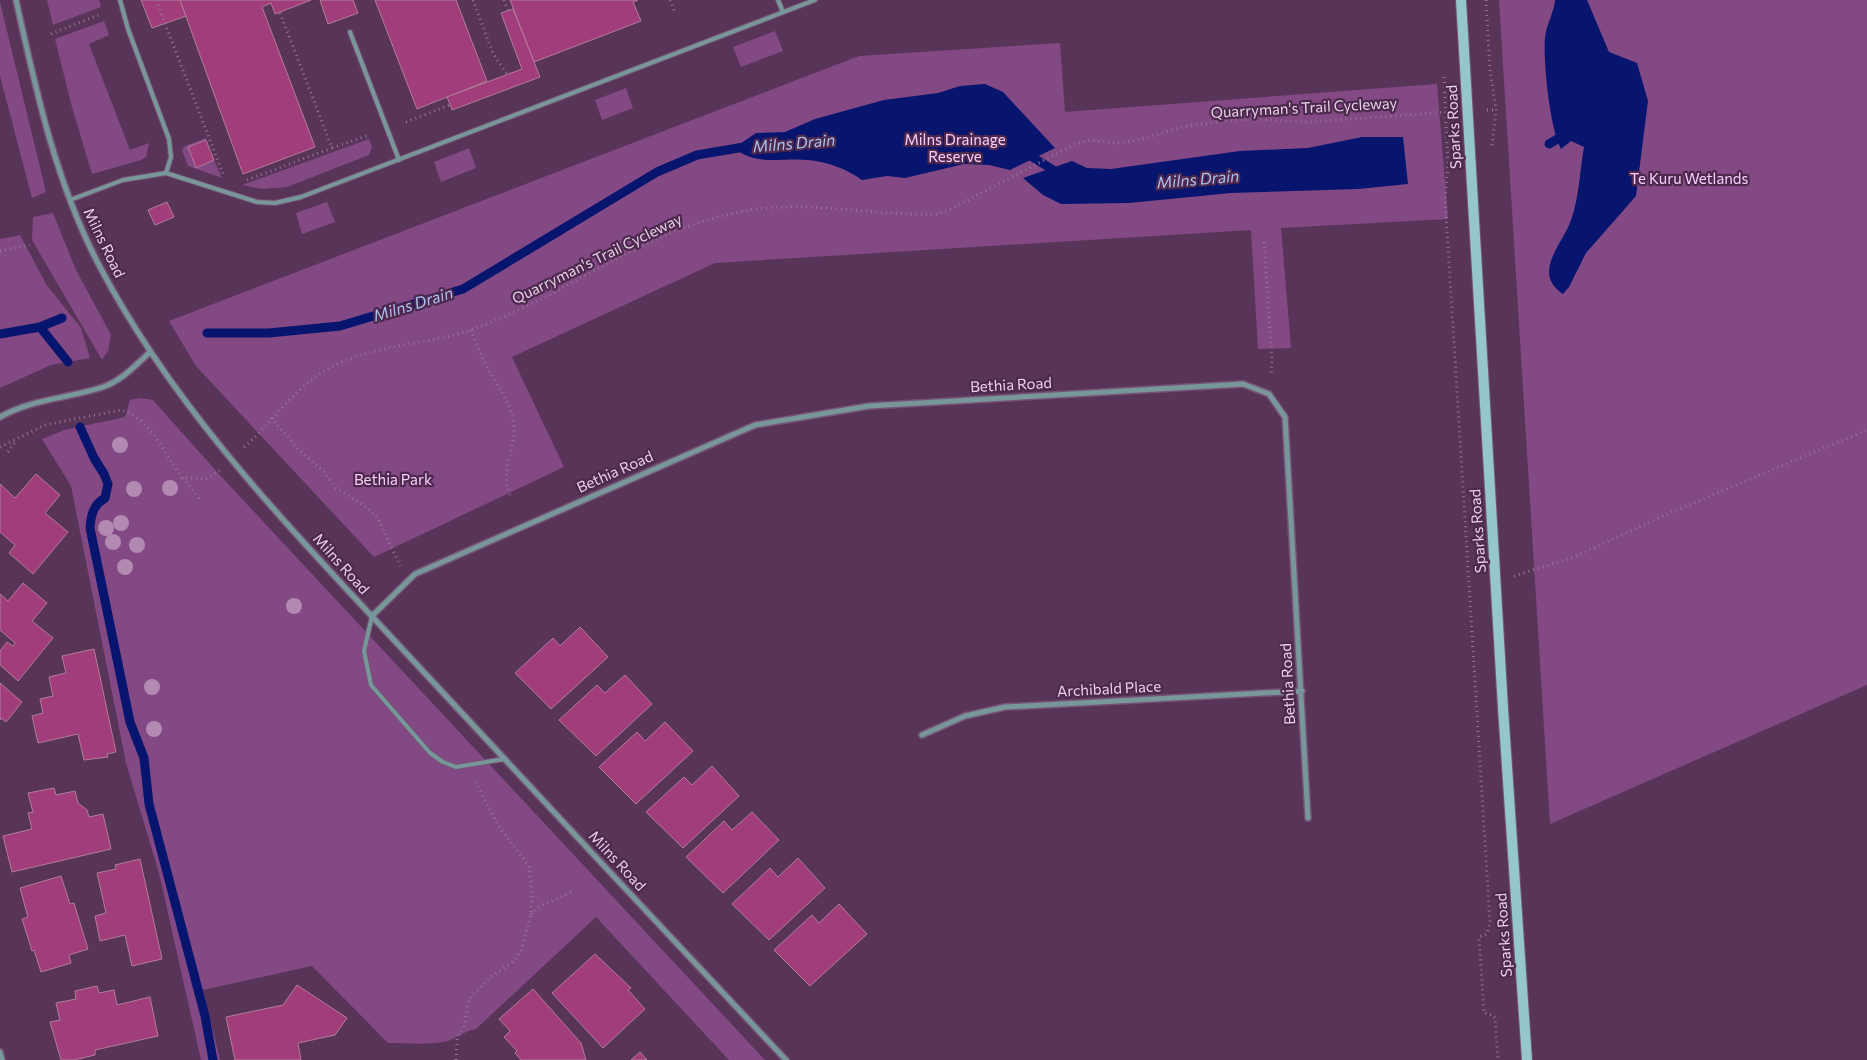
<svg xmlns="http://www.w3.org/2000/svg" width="1867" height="1060" viewBox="0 0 1867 1060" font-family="Commissioner,sans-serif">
<rect width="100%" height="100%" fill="#583459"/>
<g fill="#834985">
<polygon points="47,0 99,0 101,7 53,25"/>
<polygon points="1499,0 1867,0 1867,685 1550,824"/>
<polygon points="0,2 46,192 32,198 0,76"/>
<polygon points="104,21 109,35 89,44 130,150 149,143 146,157 141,160 92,174 72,107 55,39"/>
<polygon points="775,31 783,51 741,67 733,47"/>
<polygon points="1060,43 1065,112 1437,84 1448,219 1281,228 1291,348 1258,349 1251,230 715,263 512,357 564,467 374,557 196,366 169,321 859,56"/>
<polygon points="626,88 633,108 602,120 595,100"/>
<polygon points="206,138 206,140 188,147 196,167 214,160 222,178 188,166 182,150 185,146"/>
<polygon points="369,139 372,147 369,155 287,187 262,189 242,185"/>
<polygon points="469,148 476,168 441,182 434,162"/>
<polygon points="327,202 335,222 302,234 296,213"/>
<polygon points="53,213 76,270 111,335 108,351 102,360 32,240 33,217"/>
<polygon points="20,235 46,284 81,328 90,358 51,365 0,388 0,239"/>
<path d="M140,398L153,400L217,472L765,1060H729L596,917L476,1029C464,1031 456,1039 444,1042C426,1045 406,1043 388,1043L312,966L203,990L220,1060H201L159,873L126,763L71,486L42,439L64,430L125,417L130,400Z"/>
</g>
<g fill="#07156e">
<path d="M1555,0H1587L1609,52L1637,63L1648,101L1636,196L1586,253L1569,287L1563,294C1531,273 1563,244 1571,220C1579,199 1580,169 1584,147L1571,141L1561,149C1550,129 1543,62 1545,38C1546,25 1554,13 1555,0Z"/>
<path d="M985,84L1003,92L1055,148L1010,170L989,165L964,164L905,178L887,176L862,180C846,169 829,162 808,160C781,157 758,167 734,148L756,133L785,132L815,119L884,100L938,93L960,86Z"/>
<polygon points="1362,137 1403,137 1408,184 1358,189 1231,193 1129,203 1061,204 1043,195 1023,178 1072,161 1087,168 1111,169 1240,151 1308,148"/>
</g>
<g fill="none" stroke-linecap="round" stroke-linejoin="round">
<g stroke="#07156e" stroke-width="9">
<polyline points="1549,144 1566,134"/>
<polyline points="1024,152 1060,174"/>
<polyline points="40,327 68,362"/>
<polyline points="207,333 269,333 340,326 463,289 657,172 697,155 744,147"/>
<polyline points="0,334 40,327 62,318"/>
<path d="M80,427L94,458L104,474L108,484L105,498C93,505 91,515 90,528L130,722L144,758L149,804L205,1016L213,1060"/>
</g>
</g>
<g fill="#a13d7a" stroke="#b37c9a">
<polygon points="141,0 180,0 186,16 152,28"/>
<polygon points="180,0 311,0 275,14 271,3 262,7 315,147 243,174"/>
<polygon points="320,0 353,0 358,13 328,24"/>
<polygon points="375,0 456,0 487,81 417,109"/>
<polygon points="510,0 638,0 633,2 641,21 534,62"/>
<polygon points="513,9 540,77 452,110 447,97 522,69 501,13"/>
<polygon points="206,140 214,160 196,168 188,147"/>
<polygon points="167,202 174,217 155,225 148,210"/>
<polygon points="36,474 60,495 45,513 68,532 33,574 9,553 15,545 0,532 0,484 15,498"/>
<polygon points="23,583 47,603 32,621 53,638 18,681 0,665 0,651 7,642 13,646 15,643 0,630 0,594 8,601"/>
<polygon points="580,627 608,657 551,709 515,673 553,638 560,646"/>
<polygon points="94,649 116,752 107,754 108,757 84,760 78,734 38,743 32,716 43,713 40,699 53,696 49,677 66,673 62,656"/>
<polygon points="625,675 652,704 596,756 559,720 597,685 605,693"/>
<polygon points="0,683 22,702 6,722 1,718 0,720"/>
<polygon points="665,722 693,751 636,804 599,767 637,732 645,741"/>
<polygon points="712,766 739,796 683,848 646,812 684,777 692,785"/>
<polygon points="54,788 56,795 75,791 78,803 87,810 89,817 103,814 111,849 12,872 3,836 32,829 28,813 33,812 28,793"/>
<polygon points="752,812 779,840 723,893 686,857 724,821 732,830"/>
<polygon points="798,858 825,888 769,940 732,904 770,868 778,877"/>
<polygon points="140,859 162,959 132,966 125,935 100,941 95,916 106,913 97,873 116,869 115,865"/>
<polygon points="61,876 70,904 74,903 88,949 69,955 71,963 41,972 34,950 32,951 22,919 28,917 20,888"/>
<polygon points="839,904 867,934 810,986 774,950 812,915 819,923"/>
<polygon points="595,954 631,988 628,990 645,1009 603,1048 552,993"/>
<polygon points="297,985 347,1018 335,1035 298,1043 301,1060 235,1060 226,1017 283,1005"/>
<polygon points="97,986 99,993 114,990 117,1005 150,997 158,1036 95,1050 95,1055 74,1060 61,1060 50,1022 60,1020 56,1003 76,999 75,991"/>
<polygon points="533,989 581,1043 586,1060 521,1060 515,1053 517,1051 504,1037 510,1031 499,1019"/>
<polygon points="640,1052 647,1060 631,1060"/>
</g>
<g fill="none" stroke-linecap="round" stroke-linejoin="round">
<defs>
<g id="lane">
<polyline points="120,0 128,29 169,139 171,157 166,173"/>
<polyline points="778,0 783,12"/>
<polyline points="350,32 399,160"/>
<polyline points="70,200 123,180 166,173 257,202 275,203 301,197 815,0"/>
<polyline points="372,616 364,651 371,685 430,753 443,762 456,767 504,759"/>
</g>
<g id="street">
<path d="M16,0C36,91 56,184 100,267C177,414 295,533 407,654C533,790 659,925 786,1060"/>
<path d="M0,417C31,399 70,398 103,387C121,381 136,365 150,352"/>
<polyline points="372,616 415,574 755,425 869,406 1243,384 1269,394 1285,417 1308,818"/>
<polyline points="922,735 965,716 1005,707 1302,691"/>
<polyline points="0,1052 2,1060"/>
</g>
<polyline id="secondary" points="1461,0 1503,708 1527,1060"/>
</defs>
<use href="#lane" stroke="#755376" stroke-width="6"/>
<use href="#street" stroke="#755376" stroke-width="8"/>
<use href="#secondary" stroke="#755376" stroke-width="12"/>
<g stroke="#937493" stroke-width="3" stroke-dasharray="1 4" stroke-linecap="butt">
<polyline points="156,0 223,174"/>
<polyline points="473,0 493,54 507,74"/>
<polyline points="504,0 508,11"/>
<polyline points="670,0 675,13"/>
<polyline points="1486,0 1490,69 1496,110 1492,146"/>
<polyline points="280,13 332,148 367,136"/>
<polyline points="51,34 101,14"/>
<polyline points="1444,77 1448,166"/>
<polyline points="1487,110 1496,110"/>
<polyline points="406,122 450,105"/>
<polyline points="1448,167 1445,198 1490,923 1487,934 1479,937 1484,1013 1493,1015 1495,1018 1498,1060"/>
<polyline points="247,180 332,148"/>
<polyline points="1264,242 1272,361 1271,376"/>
<polyline points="0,251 30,245"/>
<path d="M471,330C477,344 482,359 490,372C499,390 513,406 514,428C515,453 500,468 510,495"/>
<polyline points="271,418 299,450 324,472 336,488 362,504 378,518 400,566"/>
<path d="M0,447L45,425L121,410C149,417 166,455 182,478L206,479L220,470"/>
<path d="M244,447C276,420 294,386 333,366C376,344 428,345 473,329C572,294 658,218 766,208C822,203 879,216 936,214L949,210L1077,143L1091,140L1114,143L1134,141L1183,127L1224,121L1252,119L1307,122L1449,112"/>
<polyline points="8,452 16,441"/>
<polyline points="183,478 200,500"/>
<polyline points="1514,576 1574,557 1672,512 1867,430"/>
<polyline points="531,914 539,906 572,892"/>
<polyline points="456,1060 457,1039 464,1027 469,999 491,977 514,961 521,951 531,914 532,895 529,866 498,825 475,781"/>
</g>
<use href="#lane" stroke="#78979b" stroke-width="4"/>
<use href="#street" stroke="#78979b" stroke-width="5"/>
<use href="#secondary" stroke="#94c6cc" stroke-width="10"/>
</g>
<g fill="#b189b1">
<circle cx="120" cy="445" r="8"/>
<circle cx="170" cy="488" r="8"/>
<circle cx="134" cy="489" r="8"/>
<circle cx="121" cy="523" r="8"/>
<circle cx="106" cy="528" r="8"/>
<circle cx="113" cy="542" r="8"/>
<circle cx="137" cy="545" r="8"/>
<circle cx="125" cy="567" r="8"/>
<circle cx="294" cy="606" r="8"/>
<circle cx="152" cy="687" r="8"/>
<circle cx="154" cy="729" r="8"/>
</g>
<g text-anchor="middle" stroke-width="4.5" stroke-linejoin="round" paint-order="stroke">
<g font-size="15" fill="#e8d1e8" stroke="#4d294e">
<text transform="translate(1304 108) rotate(-3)" y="5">Quarryman's Trail Cycleway</text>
<text transform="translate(1454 127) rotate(-93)" y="5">Sparks Road</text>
<text transform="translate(104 243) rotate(64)" y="5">Milns Road</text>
<text transform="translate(597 259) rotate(-26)" y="5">Quarryman's Trail Cycleway</text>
<text transform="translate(1011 385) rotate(-3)" y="5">Bethia Road</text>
<text transform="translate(615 472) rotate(-24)" y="5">Bethia Road</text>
<text transform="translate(1478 531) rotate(-94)" y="5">Sparks Road</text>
<text transform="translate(341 564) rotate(48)" y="5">Milns Road</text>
<text transform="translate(1288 684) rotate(-93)" y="5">Bethia Road</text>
<text transform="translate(1109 689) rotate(-3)" y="5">Archibald Place</text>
<text transform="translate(617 861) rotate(47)" y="5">Milns Road</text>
<text transform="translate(1504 935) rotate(-94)" y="5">Sparks Road</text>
</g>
<g font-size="15" fill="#f9cff9" stroke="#4d294e">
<text x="955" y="145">Milns Drainage<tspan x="955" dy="17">Reserve</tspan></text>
<text x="1689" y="184">Te Kuru Wetlands</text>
<text x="393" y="485">Bethia Park</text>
</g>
<g font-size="16" font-style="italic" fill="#acc1f1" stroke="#4d294e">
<text transform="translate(794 143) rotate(-5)" y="6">Milns Drain</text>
<text transform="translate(1198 179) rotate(-5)" y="6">Milns Drain</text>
<text transform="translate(413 304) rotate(-17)" y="6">Milns Drain</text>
</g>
</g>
</svg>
